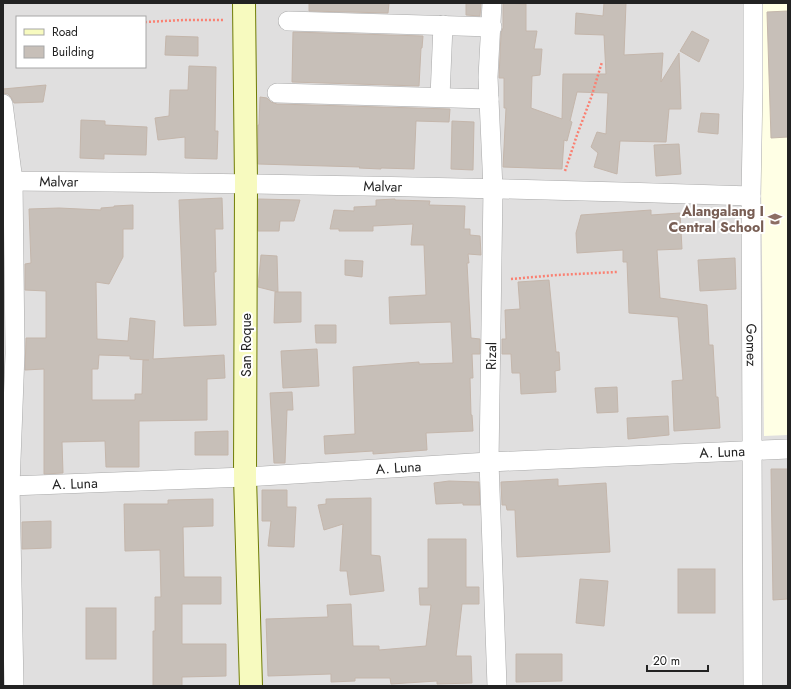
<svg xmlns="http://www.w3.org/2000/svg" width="791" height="689" viewBox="0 0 791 689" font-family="Jost,sans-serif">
<rect width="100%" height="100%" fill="#f2efe9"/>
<path fill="#e0dfdf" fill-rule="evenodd" d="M3,3H788V686H3ZM17,17H145V67H17Z"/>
<polygon fill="#ffffe5" points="759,3 788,3 788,435 764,436"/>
<g fill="#c7bfb8" stroke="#c4b6ab" fill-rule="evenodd">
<polygon points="309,3 389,3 388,13 309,11"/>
<polygon points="466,3 481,3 480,16 466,15"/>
<polygon points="503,3 526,4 526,31 537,31 534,49 542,49 540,75 532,76 531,108 562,119 563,74 606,74 604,35 575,34 576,13 603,16 604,3 626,3 624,55 663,53 661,82 679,53 681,109 669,109 666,142 620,141 617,174 594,167 598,153 591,147 597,132 606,134 608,93 577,92 570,121 572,122 567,141 564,140 562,169 503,167 506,108 504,108 504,78 499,78 499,77 501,33 503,28"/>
<polygon points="788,11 788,137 771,138 767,12"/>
<polygon points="692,31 709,40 699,62 680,51"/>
<polygon points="293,32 423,36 422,48 421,48 419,86 292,82"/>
<polygon points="166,36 198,37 198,56 165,55"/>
<polygon points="189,66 216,67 215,131 218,131 217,159 185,158 185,137 158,140 155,118 169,116 170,90 188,90"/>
<polygon points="46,85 43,102 14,103 11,97 8,94 3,93 3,89"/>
<polygon points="260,97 267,98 271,102 277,104 450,109 449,122 416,121 414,169 381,168 381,169 359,168 360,167 258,164 258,125 259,125"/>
<polygon points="701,113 719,114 718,134 698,132"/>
<polygon points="81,120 105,121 105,125 147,127 146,155 104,154 104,159 80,158"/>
<polygon points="452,121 474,122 473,170 451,169"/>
<polygon points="679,144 681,174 656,176 654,145"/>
<polygon points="222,198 223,229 215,229 216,272 214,272 216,325 184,326 179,200"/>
<polygon points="258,199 300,200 294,221 280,221 279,231 258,231"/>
<polygon points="395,199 395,200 430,201 429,205 465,206 464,229 470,229 470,235 480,236 481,255 468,254 469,263 467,263 471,338 480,339 480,354 472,354 473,378 470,378 471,415 472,415 473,431 426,433 427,450 373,454 373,451 325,454 324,436 355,434 353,367 419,362 419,364 453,363 451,322 390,324 389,297 426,295 424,245 411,245 413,224 373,226 373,231 339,231 339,229 330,229 334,210 354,211 354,207 376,206 376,200"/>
<path d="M133,205V229H123V257L109,284L96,282L97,339L128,341L130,318L155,321L153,359L224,355L225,378L207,379V420L139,421V467H106L105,441L62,442L63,473L44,474V369L25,370L26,338H46V291L25,290V264L31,263L29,209L59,208L101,210V208L114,207V206ZM99,355L130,356V359L149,360H143L142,394H135V400H92V369H98Z"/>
<polygon points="651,210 651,215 680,213 682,249 657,250 660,298 707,305 709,345 713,345 716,397 718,397 720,428 674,431 672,381 683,380 678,317 629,313 627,262 623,262 623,250 577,253 576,233 581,215"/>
<polygon points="261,255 277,256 278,292 258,287"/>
<polygon points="735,258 736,289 700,291 698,260"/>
<polygon points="345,260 363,261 362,277 345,275"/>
<polygon points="549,280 556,352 559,352 560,370 555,371 556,392 521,394 520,373 512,373 511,354 502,354 502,339 506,339 505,310 520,309 518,282"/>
<polygon points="275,292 301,292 301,322 274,323"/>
<polygon points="315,325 336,325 336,343 316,343"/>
<polygon points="317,349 319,386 283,388 281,351"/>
<polygon points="617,387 618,412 597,413 595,388"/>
<polygon points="292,392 293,410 287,410 285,463 274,463 270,393"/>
<polygon points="668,416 669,435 628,439 627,418"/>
<polygon points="228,431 228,455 195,455 195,432"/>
<polygon points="771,469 788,469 788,599 773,600"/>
<polygon points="558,479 558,486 606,483 610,552 517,557 515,510 507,510 506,505 502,505 501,482"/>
<polygon points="449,481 479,482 480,505 463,505 463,503 436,504 434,483"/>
<polygon points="262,490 287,490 287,507 296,507 294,547 268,546 271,521 262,521"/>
<polygon points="371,498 371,555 380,556 384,591 350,595 347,571 340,571 343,524 324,530 318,505 326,504 326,499"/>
<polygon points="213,499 213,526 183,527 184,577 221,577 221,604 182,604 182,644 226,644 226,676 182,677 182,686 153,686 153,631 155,631 155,597 161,597 160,550 125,551 124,504 168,504 168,500"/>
<polygon points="51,521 51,548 22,549 22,522"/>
<polygon points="428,539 466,539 466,587 479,587 479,604 462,604 456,656 471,656 472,683 437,684 437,681 391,684 390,678 355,678 355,681 331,682 331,674 268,676 266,619 328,617 327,605 351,604 353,646 379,646 379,650 426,646 431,605 420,605 419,588 428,588"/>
<rect x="678" y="569" width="37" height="44"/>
<polygon points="580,579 608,581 604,626 576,623"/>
<rect x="86" y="608" width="30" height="51"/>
<polygon points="516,654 562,654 562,681 516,682"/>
</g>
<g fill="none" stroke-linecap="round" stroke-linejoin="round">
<defs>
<g id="street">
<polyline points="492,3 488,77 493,189 489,462 497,686"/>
<path id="s1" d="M753,3V88L751,196L753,686"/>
<polyline points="288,21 492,27"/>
<polyline points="277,93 489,99"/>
<polyline points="440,97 443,25"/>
<polyline points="3,104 13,181 15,353 10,486 14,686"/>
<path id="s2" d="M3,179L13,181C259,183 505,188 751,196"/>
<path id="s3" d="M10,486L245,477L489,462L788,449"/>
</g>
<polyline id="secondary" points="244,3 246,183 245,477 251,686"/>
</defs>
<use href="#street" stroke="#a9a9a9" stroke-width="20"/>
<use href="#secondary" stroke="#707d05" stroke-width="24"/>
<g stroke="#fa8072" stroke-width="2.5" stroke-dasharray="2 2" stroke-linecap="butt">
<polyline points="145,22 184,20 224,20"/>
<polyline points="565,171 577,135 591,98 602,62"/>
<polyline points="511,279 557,275 617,272"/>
</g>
<use href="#street" stroke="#fff" stroke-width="19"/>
<use href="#secondary" stroke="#f7fabf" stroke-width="22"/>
</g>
<defs>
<symbol id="school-bare" viewBox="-9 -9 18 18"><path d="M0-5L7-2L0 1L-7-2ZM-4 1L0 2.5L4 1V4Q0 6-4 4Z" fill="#8d6e63" stroke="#fff" stroke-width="2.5" paint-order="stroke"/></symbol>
</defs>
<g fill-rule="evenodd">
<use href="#school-bare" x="765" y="209" width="20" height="20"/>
</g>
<g text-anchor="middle" stroke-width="4" stroke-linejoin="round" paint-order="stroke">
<g font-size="14" fill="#222" stroke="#fff">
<text dy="5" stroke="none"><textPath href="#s2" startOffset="56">Malvar</textPath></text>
<text dy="5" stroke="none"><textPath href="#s2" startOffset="380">Malvar</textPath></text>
<text dy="5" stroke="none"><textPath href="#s1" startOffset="342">Gomez</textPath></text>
<text transform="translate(246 345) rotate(-90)" y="5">San Roque</text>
<text transform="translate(491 356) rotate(-89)" y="5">Rizal</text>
<text dy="5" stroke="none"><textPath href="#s3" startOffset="713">A. Luna</textPath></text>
<text dy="5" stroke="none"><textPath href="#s3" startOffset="389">A. Luna</textPath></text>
<text dy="5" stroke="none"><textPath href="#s3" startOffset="65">A. Luna</textPath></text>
</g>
<g font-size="14" font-weight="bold" fill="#785e54" stroke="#fff" text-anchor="end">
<text x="764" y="216">Alangalang I<tspan x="764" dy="16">Central School</tspan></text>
</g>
</g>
<rect width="791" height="689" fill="none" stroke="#222222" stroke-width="8"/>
<rect x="16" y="16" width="130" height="52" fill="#ffffff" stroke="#a7a7a7"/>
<rect x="24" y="29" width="20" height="6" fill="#f7fabf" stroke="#a7a7a7"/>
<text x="52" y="36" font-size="12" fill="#222222">Road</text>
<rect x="24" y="46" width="20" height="12" fill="#c7bfb8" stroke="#a7a7a7"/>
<text x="52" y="56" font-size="12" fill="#222222">Building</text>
<path d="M647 665v6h61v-6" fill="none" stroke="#222222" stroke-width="2"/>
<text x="653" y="665" font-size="12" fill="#222222" stroke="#ffffff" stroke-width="3" paint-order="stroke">20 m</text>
</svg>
